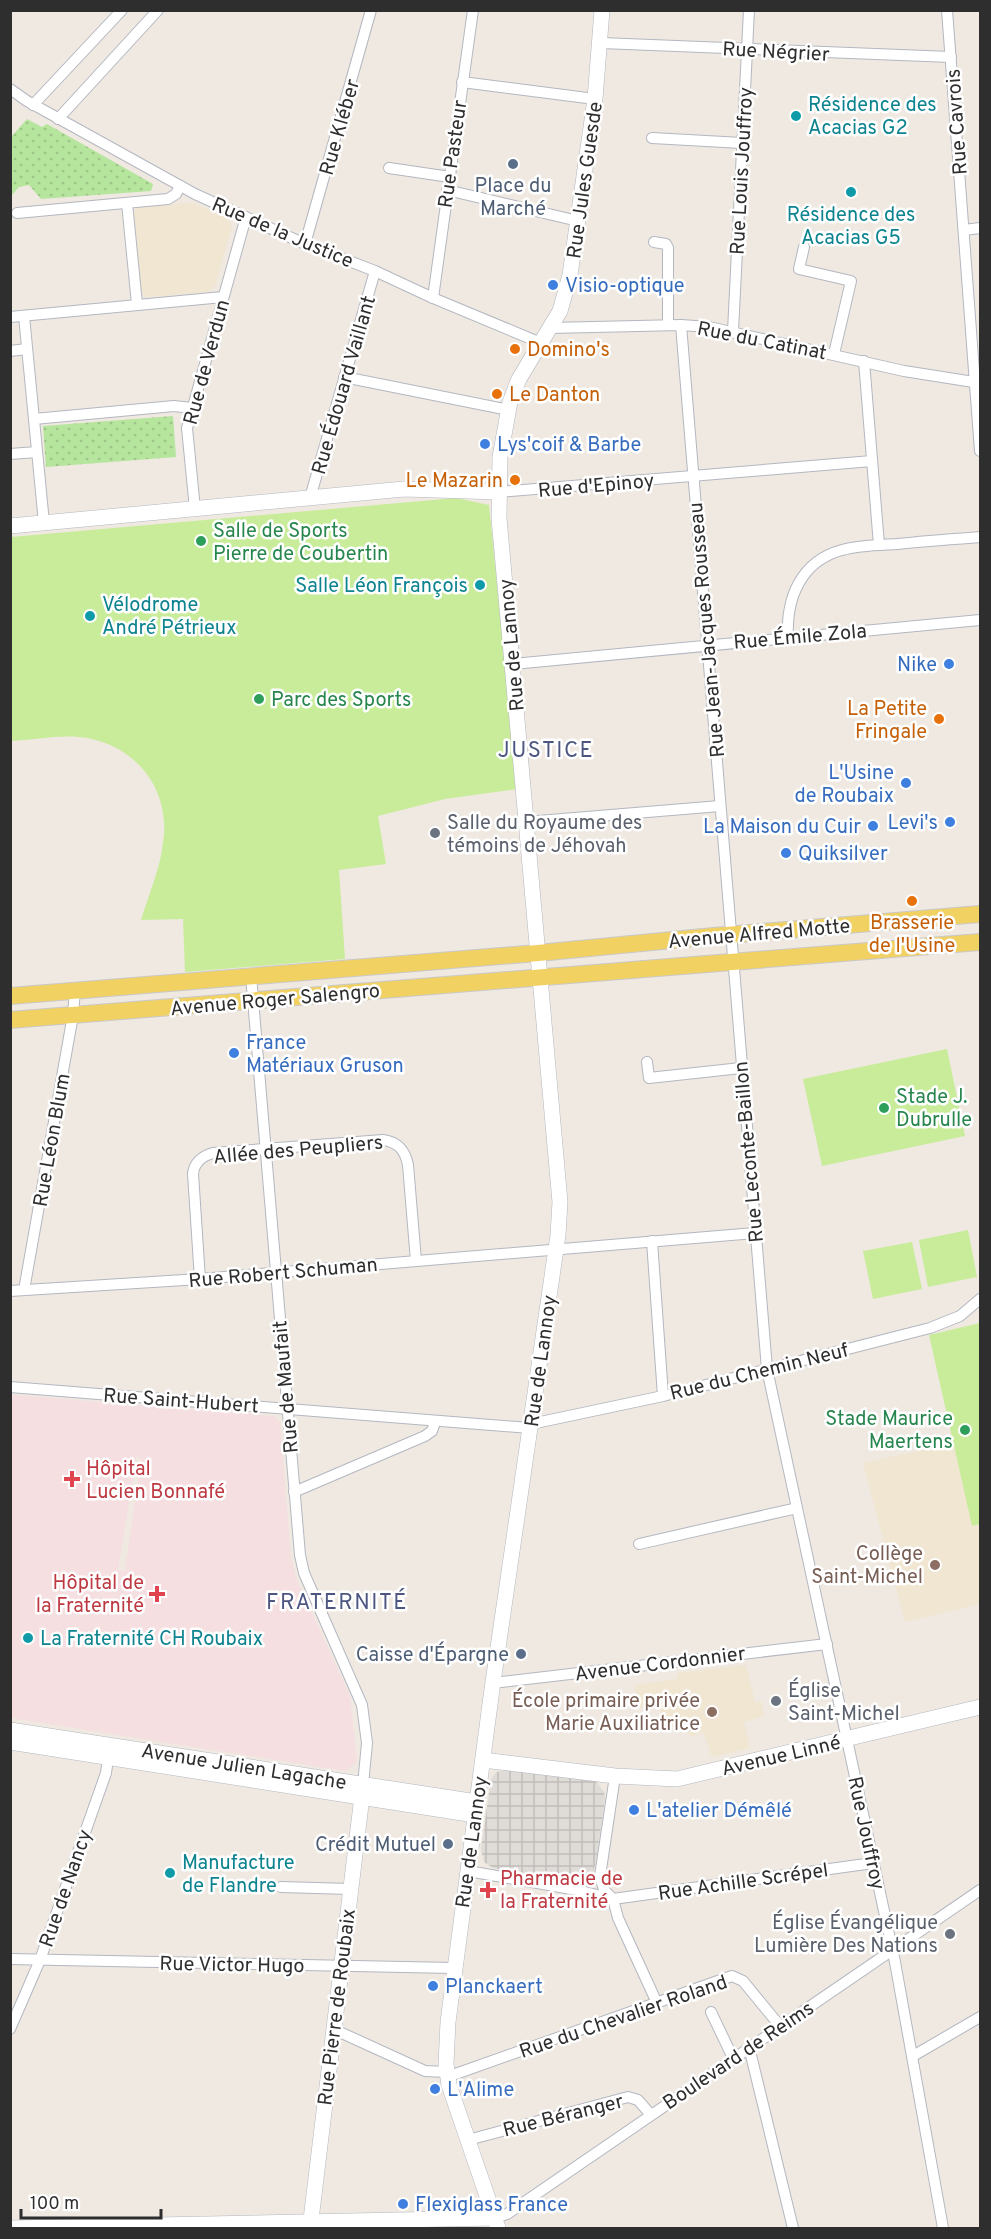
<svg xmlns="http://www.w3.org/2000/svg" width="991" height="2239" viewBox="0 0 991 2239" font-family="Overpass,sans-serif">
<defs>
<pattern id="grass-dots" width="8" height="8" patternUnits="userSpaceOnUse" patternTransform="scale(1.5)"><rect width="8" height="8" fill="#b6e59e"/><path d="M2 2h.1M6 6h.1" fill="none" stroke="#9dc588" stroke-width="1.8" stroke-linecap="round"/></pattern>
<pattern id="plaza-grid" width="8" height="8" patternUnits="userSpaceOnUse" patternTransform="scale(1.5)"><rect width="8" height="8" fill="#dfdcd8"/><path d="M0 4h8M4 0v8" fill="none" stroke="#c0bdba"/></pattern>
</defs>
<rect width="100%" height="100%" fill="#efe9e1"/>
<g fill="#f0e6d1">
<polygon points="188,203 194,203 229,220 232,226 215,286 209,292 146,297 141,293 133,213 138,207"/>
<polygon points="953,1443 972,1526 980,1524 980,1604 905,1622 863,1463"/>
<polygon points="746,1665 755,1702 761,1701 764,1716 744,1722 750,1748 712,1757 703,1732 690,1737 688,1726 661,1728 660,1707 638,1708 634,1685 677,1679 677,1673"/>
</g>
<path fill="#f5dfe0" fill-rule="evenodd" d="M15,1395L274,1416L280,1422L291,1558L296,1578L350,1696L357,1762L345,1771L11,1718L10,1401L12,1396ZM137,1455L141,1460L125,1571L118,1570Z"/>
<g fill="url(#grass-dots)">
<polygon points="27,119 42,127 47,124 153,184 151,191 41,199 29,185 19,187 11,196 11,137"/>
<polygon points="173,416 176,457 46,467 43,426"/>
</g>
<g fill="#c9ec9a">
<path d="M456,498L489,505L518,789L445,799L378,816L386,864L339,870L345,959L185,972L183,919L141,920C147,900 159,870 162,850C163,842 165,832 164,823C162,776 125,741 79,737C57,735 33,740 11,741V537Z"/>
<polygon points="947,1049 965,1136 822,1166 803,1079"/>
<polygon points="968,1230 977,1277 928,1287 919,1240"/>
<polygon points="912,1242 922,1289 873,1299 863,1251"/>
<polygon points="980,1323 980,1524 972,1526 929,1335"/>
</g>
<polygon fill="url(#plaza-grid)" points="508,1770 588,1778 597,1782 604,1792 605,1799 596,1861 592,1876 581,1883 574,1883 493,1868 484,1862 481,1849 491,1779 496,1772"/>
<g fill="none" stroke-linecap="round" stroke-linejoin="round">
<defs>
<g id="street">
<polyline points="947,10 980,451"/>
<polyline points="601,43 951,57"/>
<polyline points="462,82 595,99"/>
<polyline points="10,89 27,101 195,194 305,244 375,271 433,298 541,343"/>
<polyline points="33,105 122,10"/>
<polyline points="58,119 158,10"/>
<polyline points="652,138 742,143"/>
<polyline points="389,168 450,177"/>
<polyline points="447,190 578,221"/>
<polyline points="127,203 137,304"/>
<polyline points="17,213 168,199 176,194 180,186"/>
<polyline points="964,230 980,228"/>
<polyline points="654,242 666,244 668,248 668,325"/>
<polyline points="305,244 371,10"/>
<polyline points="804,247 799,269 851,281 834,354"/>
<polyline points="433,298 473,10"/>
<polyline points="24,316 44,523"/>
<polyline points="10,317 223,297"/>
<polyline points="681,325 767,1369 895,1962 943,2228"/>
<polyline points="550,328 681,325 709,327 904,371 980,383"/>
<polyline points="733,331 749,10"/>
<polyline points="10,351 27,349"/>
<polyline points="864,361 879,545"/>
<polyline points="344,377 509,410"/>
<polyline points="34,419 174,406 192,408"/>
<polyline points="10,454 37,452"/>
<polyline points="498,492 872,461"/>
<polyline points="310,498 375,271"/>
<polyline points="195,509 187,428 246,217"/>
<path d="M788,637C786,598 801,561 842,550C859,545 879,545 897,544C925,541 953,539 980,537"/>
<polyline points="513,664 980,620"/>
<polyline points="526,822 720,806"/>
<polyline points="251,976 300,1555 304,1573 362,1705 367,1743 363,1785"/>
<polyline points="647,1062 649,1078 741,1068"/>
<polyline points="652,1241 663,1396"/>
<path d="M200,1279L193,1174C194,1163 202,1156 213,1153L383,1140C398,1142 405,1150 408,1165L416,1261"/>
<polyline points="24,1290 73,1015 75,990"/>
<polyline points="10,1291 200,1279 755,1233"/>
<polyline points="10,1387 530,1428"/>
<polyline points="531,1424 663,1396 930,1328 960,1316 980,1299"/>
<polyline points="294,1492 425,1436 432,1431 435,1422"/>
<polyline points="639,1544 797,1508"/>
<polyline points="493,1683 827,1644"/>
<polyline points="468,1871 577,1890 613,1899 873,1863"/>
<polyline points="281,1887 350,1889"/>
<polyline points="613,1899 604,1890 600,1876 615,1776"/>
<polyline points="613,1899 618,1918 657,2003"/>
<polyline points="10,1959 454,1968"/>
<polyline points="711,2012 733,2058"/>
<polyline points="10,2029 40,1960 106,1773 109,1751"/>
<polyline points="333,2029 425,2071 447,2072"/>
<polyline points="749,2047 793,2228"/>
<polyline points="913,2056 980,2017"/>
<polyline points="447,2077 732,1976 743,1981 780,2026"/>
<polyline points="468,2140 628,2097 638,2100 651,2115"/>
<polyline points="495,2218 507,2214 980,1890"/>
</g>
<g id="secondary">
<polyline points="10,526 404,489 498,492"/>
<polyline points="10,1730 477,1802"/>
<polyline points="10,1742 475,1815"/>
<polyline points="483,1760 615,1776 677,1779 980,1707"/>
<polyline points="10,2228 495,2218"/>
<polyline points="310,2228 363,1788"/>
<polyline points="498,2228 449,2085 446,2064 448,2022 492,1689 558,1235 560,1202 499,518 500,457 510,402 519,379 560,311 570,275 595,99 602,10"/>
</g>
<g id="primary">
<polyline points="10,996 538,953 714,936 980,914"/>
<polyline points="10,1020 980,942"/>
</g>
</defs>
<use href="#street" stroke="#b4b7c1" stroke-width="12"/>
<use href="#secondary" stroke="#b4b7c1" stroke-width="16"/>
<use href="#primary" stroke="#c9c9c9" stroke-width="18"/>
<use href="#street" stroke="#fff" stroke-width="10"/>
<use href="#secondary" stroke="#fff" stroke-width="15"/>
<use href="#primary" stroke="#f2d163" stroke-width="16"/>
</g>
<g fill="#0f9aa8" stroke="#fff" stroke-width="2">
<circle cx="796" cy="116" r="6"/>
<circle cx="851" cy="192" r="6"/>
<circle cx="480" cy="585" r="6"/>
<circle cx="90" cy="616" r="6"/>
<circle cx="28" cy="1638" r="6"/>
<circle cx="170" cy="1873" r="6"/>
</g>
<g fill="#5c6f8a" stroke="#fff" stroke-width="2">
<circle cx="513" cy="164" r="6"/>
<circle cx="521" cy="1654" r="6"/>
<circle cx="448" cy="1844" r="6"/>
</g>
<g fill="#3f7fe0" stroke="#fff" stroke-width="2">
<circle cx="553" cy="285" r="6"/>
<circle cx="485" cy="444" r="6"/>
<circle cx="949" cy="664" r="6"/>
<circle cx="906" cy="783" r="6"/>
<circle cx="950" cy="822" r="6"/>
<circle cx="873" cy="826" r="6"/>
<circle cx="786" cy="853" r="6"/>
<circle cx="234" cy="1053" r="6"/>
<circle cx="634" cy="1810" r="6"/>
<circle cx="433" cy="1986" r="6"/>
<circle cx="435" cy="2089" r="6"/>
<circle cx="403" cy="2204" r="6"/>
</g>
<g fill="#e8710a" stroke="#fff" stroke-width="2">
<circle cx="515" cy="349" r="6"/>
<circle cx="497" cy="394" r="6"/>
<circle cx="515" cy="480" r="6"/>
<circle cx="939" cy="719" r="6"/>
<circle cx="912" cy="901" r="6"/>
</g>
<g fill="#2e9e5b" stroke="#fff" stroke-width="2">
<circle cx="201" cy="541" r="6"/>
<circle cx="259" cy="699" r="6"/>
<circle cx="884" cy="1108" r="6"/>
<circle cx="965" cy="1430" r="6"/>
</g>
<g fill="#6b7280" stroke="#fff" stroke-width="2">
<circle cx="435" cy="833" r="6"/>
<circle cx="776" cy="1701" r="6"/>
<circle cx="950" cy="1934" r="6"/>
</g>
<g fill="#e0444e" stroke="#fff" stroke-width="2">
<path d="M69 1470h6v6h6v6h-6v6h-6v-6h-6v-6h6z"/>
<path d="M154 1585h6v6h6v6h-6v6h-6v-6h-6v-6h6z"/>
<path d="M485 1881h6v6h6v6h-6v6h-6v-6h-6v-6h6z"/>
</g>
<g fill="#8d6e63" stroke="#fff" stroke-width="2">
<circle cx="935" cy="1565" r="6"/>
<circle cx="712" cy="1712" r="6"/>
</g>
<g text-anchor="middle" stroke-width="5" stroke-linejoin="round" paint-order="stroke">
<g font-size="20" fill="#2e2e2e" stroke="#fff">
<text transform="translate(776 51) rotate(3)" y="7">Rue Négrier</text>
<text transform="translate(956 122) rotate(-94)" y="7">Rue Cavrois</text>
<text transform="translate(339 127) rotate(-74)" y="7">Rue Kléber</text>
<text transform="translate(452 154) rotate(-82)" y="7">Rue Pasteur</text>
<text transform="translate(741 171) rotate(-87)" y="7">Rue Louis Jouffroy</text>
<text transform="translate(584 180) rotate(-82)" y="7">Rue Jules Guesde</text>
<text transform="translate(283 232) rotate(23)" y="7">Rue de la Justice</text>
<text transform="translate(762 340) rotate(11)" y="7">Rue du Catinat</text>
<text transform="translate(206 362) rotate(-75)" y="7">Rue de Verdun</text>
<text transform="translate(343 385) rotate(-74)" y="7">Rue Édouard Vaillant</text>
<text transform="translate(596 485) rotate(-5)" y="7">Rue d'Epinoy</text>
<text transform="translate(706 630) rotate(-95)" y="7">Rue Jean-Jacques Rousseau</text>
<text transform="translate(800 636) rotate(-5)" y="7">Rue Émile Zola</text>
<text transform="translate(511 645) rotate(-95)" y="7">Rue de Lannoy</text>
<text transform="translate(759 933) rotate(-5)" y="7">Avenue Alfred Motte</text>
<text transform="translate(275 999) rotate(-5)" y="7">Avenue Roger Salengro</text>
<text transform="translate(51 1140) rotate(-80)" y="7">Rue Léon Blum</text>
<text transform="translate(298 1149) rotate(-5)" y="7">Allée des Peupliers</text>
<text transform="translate(748 1152) rotate(-95)" y="7">Rue Leconte-Baillon</text>
<text transform="translate(283 1272) rotate(-5)" y="7">Rue Robert Schuman</text>
<text transform="translate(540 1361) rotate(-82)" y="7">Rue de Lannoy</text>
<text transform="translate(759 1371) rotate(-14)" y="7">Rue du Chemin Neuf</text>
<text transform="translate(285 1387) rotate(-95)" y="7">Rue de Maufait</text>
<text transform="translate(181 1400) rotate(4)" y="7">Rue Saint-Hubert</text>
<text transform="translate(660 1663) rotate(-7)" y="7">Avenue Cordonnier</text>
<text transform="translate(781 1755) rotate(-13)" y="7">Avenue Linné</text>
<text transform="translate(244 1766) rotate(9)" y="7">Avenue Julien Lagache</text>
<text transform="translate(867 1833) rotate(78)" y="7">Rue Jouffroy</text>
<text transform="translate(471 1842) rotate(-82)" y="7">Rue de Lannoy</text>
<text transform="translate(743 1881) rotate(-8)" y="7">Rue Achille Scrépel</text>
<text transform="translate(65 1888) rotate(-71)" y="7">Rue de Nancy</text>
<text transform="translate(232 1964) rotate(1)" y="7">Rue Victor Hugo</text>
<text transform="translate(336 2007) rotate(-83)" y="7">Rue Pierre de Roubaix</text>
<text transform="translate(623 2016) rotate(-19)" y="7">Rue du Chevalier Roland</text>
<text transform="translate(738 2055) rotate(-34)" y="7">Boulevard de Reims</text>
<text transform="translate(563 2115) rotate(-14)" y="7">Rue Béranger</text>
</g>
<g font-size="20" fill="#0d838f" stroke="#fff" text-anchor="start">
<text x="808" y="111">Résidence des<tspan x="808" dy="23">Acacias G2</tspan></text>
<text x="851" y="221" text-anchor="middle">Résidence des<tspan x="851" dy="23">Acacias G5</tspan></text>
<text x="468" y="592" text-anchor="end">Salle Léon François</text>
<text x="102" y="611">Vélodrome<tspan x="102" dy="23">André Pétrieux</tspan></text>
<text x="40" y="1645">La Fraternité CH Roubaix</text>
<text x="182" y="1869">Manufacture<tspan x="182" dy="23">de Flandre</tspan></text>
</g>
<g font-size="20" fill="#4e5e75" stroke="#fff" text-anchor="end">
<text x="513" y="192" text-anchor="middle">Place du<tspan x="513" dy="23">Marché</tspan></text>
<text x="509" y="1661">Caisse d'Épargne</text>
<text x="436" y="1851">Crédit Mutuel</text>
</g>
<g font-size="20" fill="#366cbe" stroke="#fff" text-anchor="start">
<text x="565" y="292">Visio-optique</text>
<text x="497" y="451">Lys'coif &amp; Barbe</text>
<text x="937" y="671" text-anchor="end">Nike</text>
<text x="894" y="779" text-anchor="end">L'Usine<tspan x="894" dy="23">de Roubaix</tspan></text>
<text x="938" y="829" text-anchor="end">Levi's</text>
<text x="861" y="833" text-anchor="end">La Maison du Cuir</text>
<text x="798" y="860">Quiksilver</text>
<text x="246" y="1049">France<tspan x="246" dy="23">Matériaux Gruson</tspan></text>
<text x="646" y="1817">L'atelier Démêlé</text>
<text x="445" y="1993">Planckaert</text>
<text x="447" y="2096">L'Alime</text>
<text x="415" y="2211">Flexiglass France</text>
</g>
<g font-size="20" fill="#c56008" stroke="#fff" text-anchor="start">
<text x="527" y="356">Domino's</text>
<text x="509" y="401">Le Danton</text>
<text x="503" y="487" text-anchor="end">Le Mazarin</text>
<text x="927" y="715" text-anchor="end">La Petite<tspan x="927" dy="23">Fringale</tspan></text>
<text x="912" y="929" text-anchor="middle">Brasserie<tspan x="912" dy="23">de l'Usine</tspan></text>
</g>
<g font-size="20" fill="#27864d" stroke="#fff" text-anchor="start">
<text x="213" y="537">Salle de Sports<tspan x="213" dy="23">Pierre de Coubertin</tspan></text>
<text x="271" y="706">Parc des Sports</text>
<text x="896" y="1103">Stade J.<tspan x="896" dy="23">Dubrulle</tspan></text>
<text x="953" y="1425" text-anchor="end">Stade Maurice<tspan x="953" dy="23">Maertens</tspan></text>
</g>
<g font-size="20" fill="#5b616d" stroke="#fff" text-anchor="start">
<text x="447" y="829">Salle du Royaume des<tspan x="447" dy="23">témoins de Jéhovah</tspan></text>
<text x="788" y="1697">Église<tspan x="788" dy="23">Saint-Michel</tspan></text>
<text x="938" y="1929" text-anchor="end">Église Évangélique<tspan x="938" dy="23">Lumière Des Nations</tspan></text>
</g>
<g font-size="20" fill="#be3a42" stroke="#fff" text-anchor="start">
<text x="86" y="1475">Hôpital<tspan x="86" dy="23">Lucien Bonnafé</tspan></text>
<text x="144" y="1589" text-anchor="end">Hôpital de<tspan x="144" dy="23">la Fraternité</tspan></text>
<text x="500" y="1885">Pharmacie de<tspan x="500" dy="23">la Fraternité</tspan></text>
</g>
<g font-size="20" fill="#785e54" stroke="#fff" text-anchor="end">
<text x="923" y="1560">Collège<tspan x="923" dy="23">Saint-Michel</tspan></text>
<text x="700" y="1707">École primaire privée<tspan x="700" dy="23">Marie Auxiliatrice</tspan></text>
</g>
<g font-size="22" letter-spacing="1.5" fill="#4d5680" stroke="#fff">
<text x="546" y="757">JUSTICE</text>
<text x="337" y="1609">FRATERNITÉ</text>
</g>
</g>
<rect width="991" height="2239" fill="none" stroke="#2e2e2e" stroke-width="24"/>
<path d="M21 2209v9h140v-9" fill="none" stroke="#2e2e2e" stroke-width="3"/>
<text x="30" y="2209" font-size="18" fill="#2e2e2e" stroke="#ffffff" stroke-width="4.5" paint-order="stroke">100 m</text>
</svg>
